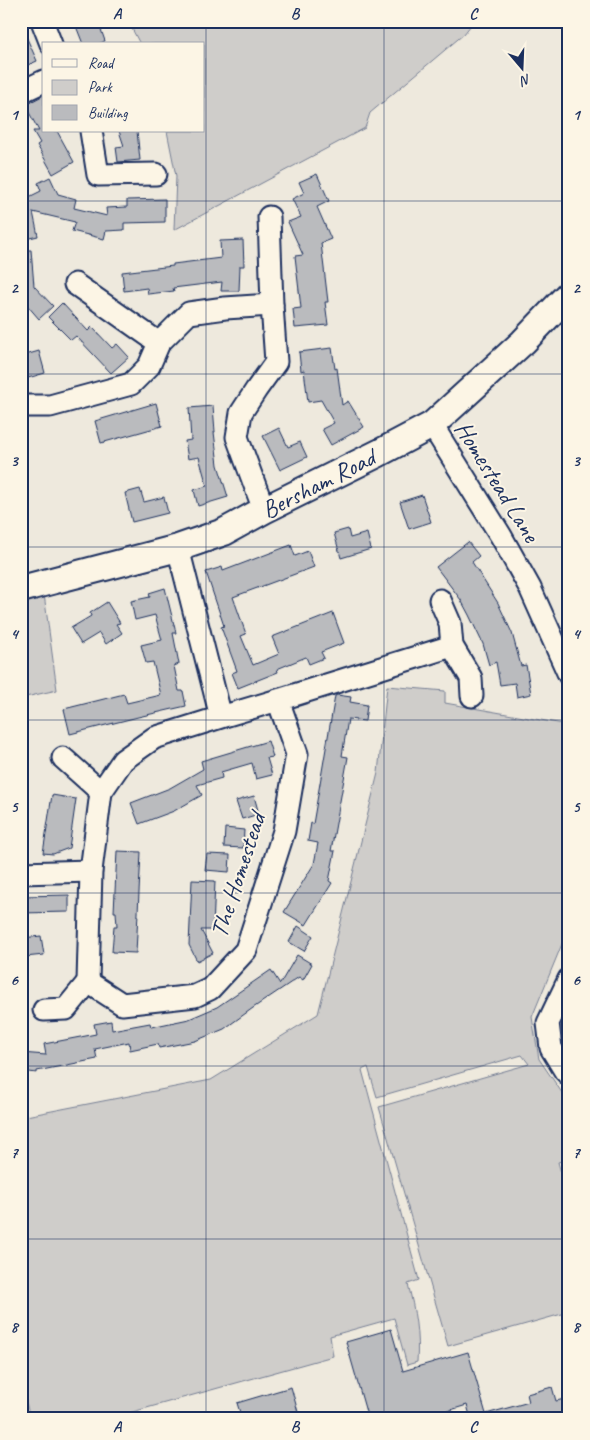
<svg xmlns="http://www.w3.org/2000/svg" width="590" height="1440" viewBox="0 0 590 1440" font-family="Caveat,sans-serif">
<rect width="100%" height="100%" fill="#eee9dd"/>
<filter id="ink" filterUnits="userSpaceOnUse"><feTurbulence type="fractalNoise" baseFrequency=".02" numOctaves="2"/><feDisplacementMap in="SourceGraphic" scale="10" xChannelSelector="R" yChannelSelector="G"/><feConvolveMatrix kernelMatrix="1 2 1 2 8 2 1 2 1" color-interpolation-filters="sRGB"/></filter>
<g filter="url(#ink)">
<g fill="#cfcdca" stroke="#757e94">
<polygon points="128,21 474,21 464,34 370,113 365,128 174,230 176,176 167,131 204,131 204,44 140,44"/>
<polygon points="44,594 57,690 21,698 21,600"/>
<path d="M387,686L445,691V703L563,724L569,734V927L532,1017L539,1059L569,1103V1159L558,1162L569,1201V1312L448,1346L379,1107L529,1064L522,1055L377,1097L368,1067L362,1070L419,1280L408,1284C415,1311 419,1335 417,1362L407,1365L394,1318L330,1336L333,1356L118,1416L114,1419H30L21,1380V1117L211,1080L318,1014L378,773Z"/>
<polygon points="569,1015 569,1058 559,1042"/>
</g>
<g fill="#babbbe" stroke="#1b2f5e">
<polygon points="74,21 98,21 105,41 98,44 83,44"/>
<polygon points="21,25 37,61 21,68"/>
<polygon points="44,95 44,131 57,131 74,162 53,174 37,145 40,143 33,131 39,131 25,105"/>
<polygon points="119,131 137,131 140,160 118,162 116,147 124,146"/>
<polygon points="317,174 329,201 317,207 331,239 321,243 328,302 325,302 328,325 295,328 293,309 301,308 295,256 303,255 288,222 301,217 292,199 304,193 299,182"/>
<polygon points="50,177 58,194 76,199 74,208 107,216 106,208 127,207 127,200 165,199 165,222 124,223 124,230 106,231 104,239 72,231 75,222 33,212 38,236 21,240 21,186 26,186 29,197 41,191 38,183"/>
<polygon points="243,240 244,266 240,266 239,291 221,291 222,282 173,288 174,291 148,294 147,288 124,291 122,272 173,266 173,264 221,258 220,241"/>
<polygon points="21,250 31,250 34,286 53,306 39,319 21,298"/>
<polygon points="62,303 88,331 92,327 112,348 117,344 129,357 111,373 76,336 71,340 48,317"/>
<polygon points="332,348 335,369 337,368 342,405 348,401 364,427 331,445 322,429 334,423 321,400 308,402 304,370 301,371 299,352"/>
<polygon points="39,351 45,373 28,378 22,356"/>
<polygon points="156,403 162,426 101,443 95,421"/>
<polygon points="213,406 215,432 214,432 218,465 228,497 198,506 194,490 207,486 199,457 188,459 185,441 191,440 189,408"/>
<polygon points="279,428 288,447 300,442 307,457 280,470 263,436"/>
<polygon points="140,489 144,502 164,497 168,513 132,522 125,493"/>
<polygon points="422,495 431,522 409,529 400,502"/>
<polygon points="348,529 350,538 367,533 371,549 341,558 334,533"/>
<polygon points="468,542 479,556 472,562 498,603 512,633 521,666 526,665 531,694 517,697 515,683 500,685 496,662 489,665 483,644 469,615 461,600 436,567"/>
<polygon points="291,545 295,556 308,551 314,567 233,597 246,634 241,636 253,665 279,654 272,637 333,613 344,643 321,652 324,658 309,664 306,657 277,669 278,672 238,688 232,673 237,671 221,627 224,626 206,572 222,567 223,571"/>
<polygon points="165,588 176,633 173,633 179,664 174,666 179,691 183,691 186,706 138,717 70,734 64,709 124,694 127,703 161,695 153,662 146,663 141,645 162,640 155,615 135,620 131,601 150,597 149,593"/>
<polygon points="107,602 120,623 116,624 122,633 106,644 99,633 81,644 71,628 91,616 90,613"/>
<polygon points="337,695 351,697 350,702 367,705 365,721 348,719 342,756 348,757 331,851 335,851 329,881 332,883 306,925 284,912 314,864 318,843 308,841 311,823 313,824 335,696"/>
<polygon points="268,741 273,757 267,758 272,775 256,779 252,763 221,772 222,778 197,785 202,795 174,811 139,824 131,803 170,788 203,769 201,761"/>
<polygon points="52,795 76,799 69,848 53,854 43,853"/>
<polygon points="254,796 259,814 242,819 236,801"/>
<polygon points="225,828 244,830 243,848 224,847"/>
<polygon points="117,851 141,852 136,953 112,952 114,926 117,926 116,912 114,912"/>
<polygon points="207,854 230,855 229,872 205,870"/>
<polygon points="192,880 215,881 213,930 201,930 213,953 197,961 189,945"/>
<polygon points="69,895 69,912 21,913 21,896"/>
<polygon points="298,926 313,936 304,951 289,942"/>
<polygon points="41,936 44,955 25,957 23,938"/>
<polygon points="297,955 312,964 303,980 299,977 253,1008 224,1029 195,1041 159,1048 158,1044 130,1050 129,1042 95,1049 97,1059 37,1071 37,1073 21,1071 21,1053 46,1055 44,1044 96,1034 94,1024 111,1021 112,1030 150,1023 151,1027 189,1019 217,1007 271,970 280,984"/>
<polygon points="391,1329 403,1371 468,1352 486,1414 529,1402 527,1394 552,1387 556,1401 569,1398 569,1419 471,1419 467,1405 421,1419 368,1419 346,1342"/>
<polygon points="291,1387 300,1419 242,1419 237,1403"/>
</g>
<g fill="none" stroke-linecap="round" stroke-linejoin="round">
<defs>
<g id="minor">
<polyline points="42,21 51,44"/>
<polyline points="21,92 44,81"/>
<polyline points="91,131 98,175 156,174"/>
<polyline points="75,284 159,343"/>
<polyline points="21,406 50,406 131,384 149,366 159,343 189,313 225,308 272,305"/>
<polyline points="432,425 501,536 530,588 569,675"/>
<polyline points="264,510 237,437 241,413 256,390 276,362 272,305 269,217"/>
<polyline points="178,548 221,717 278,700 297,754 284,831 246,950 210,989 195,996 122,1004 88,982 91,871 101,792 123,760 154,738 221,717"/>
<polyline points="440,600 450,623 452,646 471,678 472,696"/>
<polyline points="278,700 452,646"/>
<polyline points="63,758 101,792"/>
<polyline points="21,873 91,871"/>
<polyline points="569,979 548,1023 551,1048 565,1071 569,1075"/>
<polyline points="44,1010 66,1009 88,982"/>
</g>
<polyline id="major" points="21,589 178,548 224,532 264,510 379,453 432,425 523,342 569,294"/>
</defs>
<use href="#minor" stroke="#1b2f5e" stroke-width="25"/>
<use href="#major" stroke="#1b2f5e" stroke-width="30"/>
<use href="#minor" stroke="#fcf5e5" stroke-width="21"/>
<use href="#major" stroke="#fcf5e5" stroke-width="26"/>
</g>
</g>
<path fill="none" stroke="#1b2f5e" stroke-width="1" stroke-opacity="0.55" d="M206,21V1419M384,21V1419M21,201H569M21,374H569M21,547H569M21,720H569M21,893H569M21,1066H569M21,1239H569"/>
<g text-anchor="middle" stroke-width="4" stroke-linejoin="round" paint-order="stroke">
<g font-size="25" fill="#1b2f5e" stroke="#fcf5e5">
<text transform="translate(498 481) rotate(58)" y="9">Homestead Lane</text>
<text transform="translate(318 483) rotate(-27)" y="9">Bersham Road</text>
<text transform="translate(237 875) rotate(-72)" y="9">The Homestead</text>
</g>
</g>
<rect width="590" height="1440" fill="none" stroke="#fcf5e5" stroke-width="55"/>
<rect x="42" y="42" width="162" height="90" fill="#fcf5e5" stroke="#a2a6af"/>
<rect x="52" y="59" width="25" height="8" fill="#fcf5e5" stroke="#a2a6af"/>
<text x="88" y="68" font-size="15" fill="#1b2f5e">Road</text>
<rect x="52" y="80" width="25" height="15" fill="#cfcdca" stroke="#a2a6af"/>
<text x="88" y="92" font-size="15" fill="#1b2f5e">Park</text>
<rect x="52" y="105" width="25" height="15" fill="#babbbe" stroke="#a2a6af"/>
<text x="88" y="118" font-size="15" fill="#1b2f5e">Building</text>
<g transform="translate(522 68) rotate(161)" stroke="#fcf5e5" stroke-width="4" paint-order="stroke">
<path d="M0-4L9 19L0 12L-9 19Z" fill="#1b2f5e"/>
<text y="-8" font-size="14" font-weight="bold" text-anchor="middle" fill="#1b2f5e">N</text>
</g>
<rect x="28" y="28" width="534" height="1384" fill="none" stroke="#1b2f5e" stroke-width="2"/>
<g font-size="16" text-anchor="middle" font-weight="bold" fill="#1b2f5e">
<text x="117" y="19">A</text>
<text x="295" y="19">B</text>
<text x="473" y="19">C</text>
<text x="14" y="120">1</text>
<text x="576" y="120">1</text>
<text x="14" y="293">2</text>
<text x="576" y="293">2</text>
<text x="14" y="466">3</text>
<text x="576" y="466">3</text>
<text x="14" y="639">4</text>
<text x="576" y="639">4</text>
<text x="14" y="812">5</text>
<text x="576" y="812">5</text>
<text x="14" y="985">6</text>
<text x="576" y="985">6</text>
<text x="14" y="1158">7</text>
<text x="576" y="1158">7</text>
<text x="14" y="1332">8</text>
<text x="576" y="1332">8</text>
<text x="117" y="1432">A</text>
<text x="295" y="1432">B</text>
<text x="473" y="1432">C</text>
</g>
</svg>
